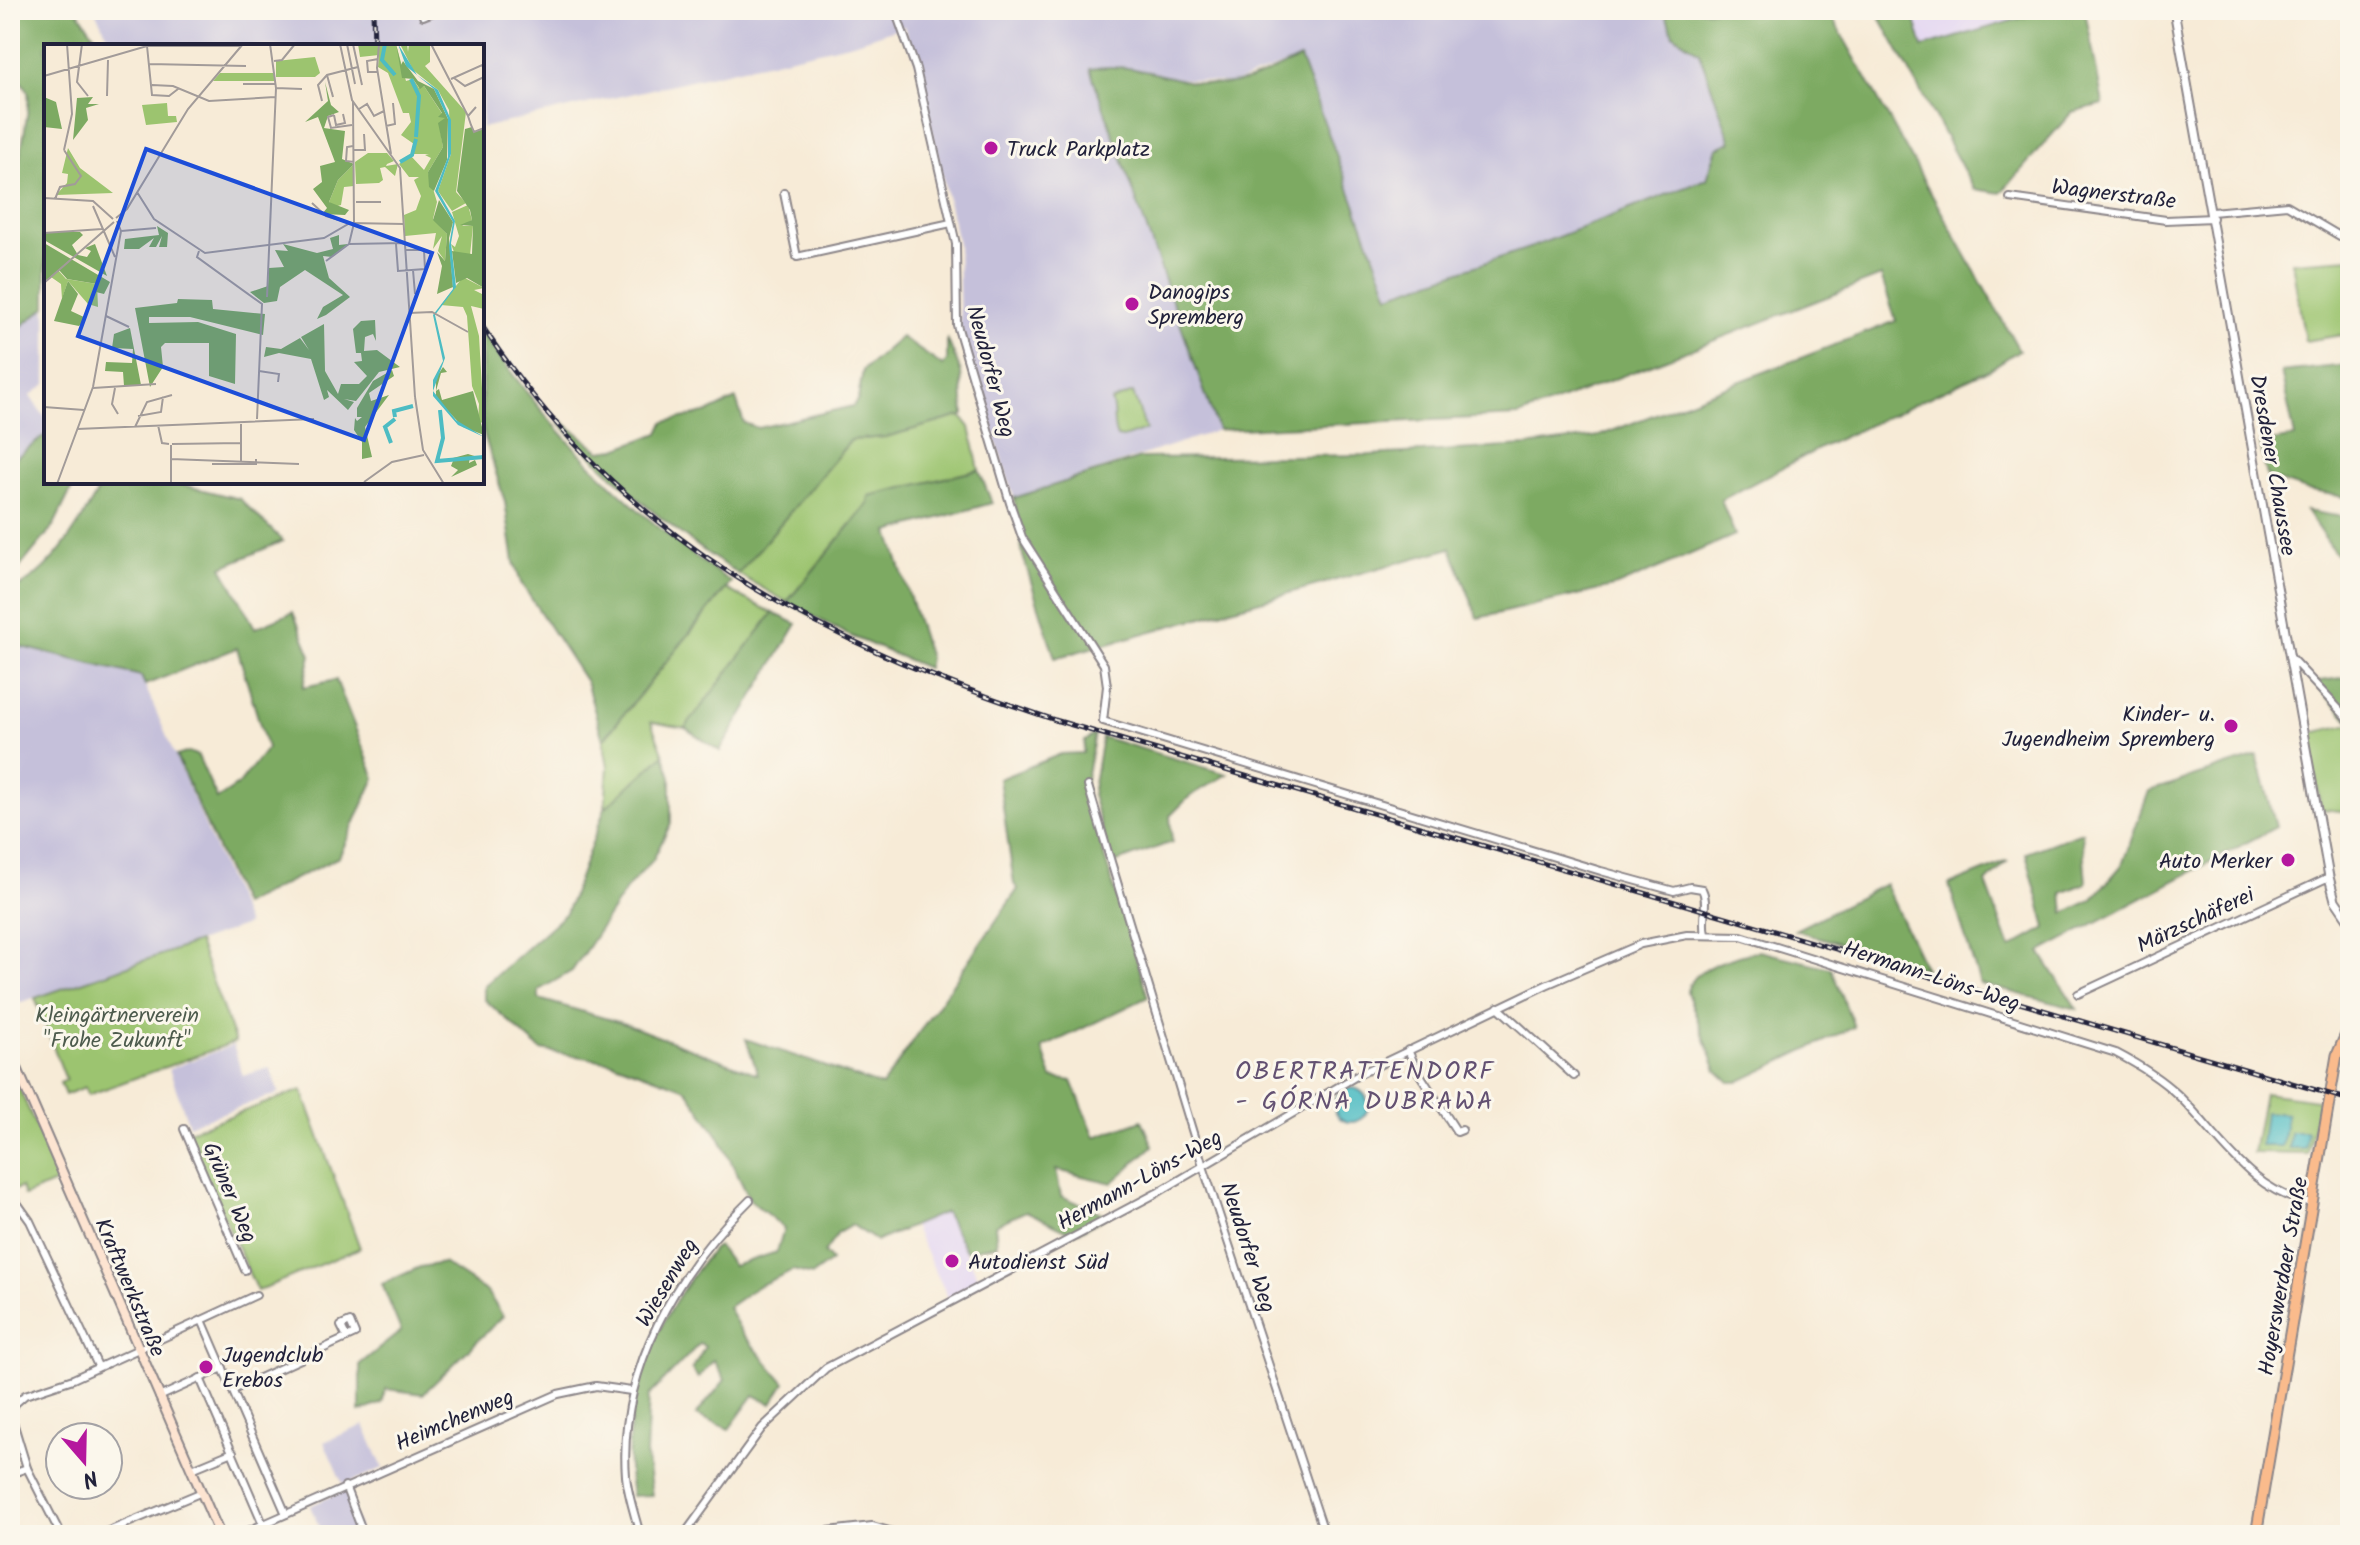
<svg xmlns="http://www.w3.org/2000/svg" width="2360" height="1545" viewBox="0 0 2360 1545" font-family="Kalam,sans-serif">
<rect width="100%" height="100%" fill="#fbf7ec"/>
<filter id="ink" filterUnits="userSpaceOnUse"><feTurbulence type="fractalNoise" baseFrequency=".0125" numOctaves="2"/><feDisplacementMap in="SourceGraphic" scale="16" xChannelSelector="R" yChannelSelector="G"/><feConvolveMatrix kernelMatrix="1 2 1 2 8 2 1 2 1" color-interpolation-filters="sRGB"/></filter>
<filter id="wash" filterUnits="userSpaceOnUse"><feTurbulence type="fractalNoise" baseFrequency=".006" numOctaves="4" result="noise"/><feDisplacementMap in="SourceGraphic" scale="32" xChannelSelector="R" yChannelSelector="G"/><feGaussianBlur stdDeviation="1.8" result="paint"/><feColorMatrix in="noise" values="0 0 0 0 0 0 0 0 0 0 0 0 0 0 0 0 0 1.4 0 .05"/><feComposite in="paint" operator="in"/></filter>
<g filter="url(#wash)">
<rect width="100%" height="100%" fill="#f7ebd7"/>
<g fill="#e2d4f3">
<polygon points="1912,10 2048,10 1923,47"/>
<polygon points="945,1212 981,1282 949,1299 913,1226"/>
</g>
<g fill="#c5c0da">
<polygon points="94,10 1664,10 1673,34 1699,52 1731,142 1717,148 1707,179 1532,247 1389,295 1300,58 1232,84 1090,68 1218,430 1014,498 960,325 958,244 918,69 904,26 853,43 482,128 482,46 114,46"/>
<polygon points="46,307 46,384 30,396 46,419 46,435 10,462 10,335"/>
<polygon points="10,644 141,676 247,925 10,1006"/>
<polygon points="233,1045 243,1076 270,1067 279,1093 189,1125 169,1069"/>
<polygon points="364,1425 383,1468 343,1485 324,1442"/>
<polygon points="345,1490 359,1528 343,1535 323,1535 310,1506"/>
</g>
<g fill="#9cc46f" stroke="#5f7355" stroke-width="2">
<polygon points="2350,258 2350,381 2342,335 2305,341 2292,262"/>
<path d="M1133,393L1146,430L1123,438L1117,437C1111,425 1116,413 1111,401Z"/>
<polygon points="961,416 970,427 979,470 869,496 868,504 787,602 738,574 851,440 886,437"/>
<polygon points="726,589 773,613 685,728 651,722 664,755 605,808 608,766 603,740"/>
<polygon points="2350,724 2350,812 2321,809 2308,734"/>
<polygon points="198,942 235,1042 88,1095 85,1087 65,1095 60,1083 66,1080 35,998"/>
<polygon points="13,1074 60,1181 24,1196 21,1187 10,1192 10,1076"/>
<polygon points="302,1090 360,1248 257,1291 186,1132"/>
<polygon points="2264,1093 2318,1100 2308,1154 2253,1153"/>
</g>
<g fill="#7daa62" stroke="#50664e" stroke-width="2">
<path d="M10,10H77L102,46H46V307L10,335V197C16,183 31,104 28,92C25,83 18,79 10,76Z"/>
<path d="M1664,10H1828L2019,350L1990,369L1824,446L1721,500L1735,535L1617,586L1478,618L1451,548L1055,658L1023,556L1014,498L1140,458L1370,455L1526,446L1599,436L1896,321L1881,276L1519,416L1218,430L1090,69C1138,59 1182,89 1230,84C1254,82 1279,67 1300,58L1389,295L1532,247L1707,179L1717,148L1731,142L1699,52L1673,34Z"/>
<polygon points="1876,10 1912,10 1923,47 2048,10 2085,10 2103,104 2072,112 2001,193 1974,189"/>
<polygon points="2350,113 2350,152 2338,115"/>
<path d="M482,332C550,431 631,514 731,582L603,740L586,682L521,583L514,562L505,502L482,428Z"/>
<path d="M901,337L943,366L947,360V338L961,372L964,415L886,437L851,440L738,574C671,531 613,480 559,422V419L600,451L616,449L659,433L664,422L709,412L736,399L744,423L758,428L853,406L858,399L863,370Z"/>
<polygon points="2347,365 2350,498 2306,490 2267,477 2260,443 2295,437 2281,372"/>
<polygon points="46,435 46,482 75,482 53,527 16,572 10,574 10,462"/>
<polygon points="979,470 992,503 889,532 929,658 927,668 846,634 787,602 868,504 869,496"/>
<path d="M103,482H171L240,499L283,541L222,567L255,628L293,612L311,655L303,687L336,680L375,778L339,857L242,905L176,756L189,752L198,756L217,799L239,784L267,748L237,648L145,685L141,676L10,644V591C52,574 82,520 103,482Z"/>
<polygon points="2306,511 2350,518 2350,565 2335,553"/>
<polygon points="773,613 797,624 720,751 685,728"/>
<polygon points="2350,677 2350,721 2313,682"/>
<path d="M1095,734L1085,784L1087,801L1148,997L1042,1048L1052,1078L1072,1081L1095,1137L1142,1120L1153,1146L1112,1183L1056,1170L1061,1196L1109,1216L1074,1234L1026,1211L995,1225L997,1245L966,1251L945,1212L877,1241L852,1225L838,1233L824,1253L831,1261L812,1275L793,1270L758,1286L728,1307L742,1333L785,1383L772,1404L754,1395L729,1429L696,1415L725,1380L714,1360L698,1378L692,1369L705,1347L700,1343L649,1396L646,1453L652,1495L632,1496C616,1404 656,1317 714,1248L718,1246L733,1266L777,1252L784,1228L750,1200L719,1137L686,1089L612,1062L541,1050L484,999V986L566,913L605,808L664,755L671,777V823L653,860L627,888L572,971L539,990V999L625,1024L758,1074L746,1039L882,1086L1018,889L1014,884L999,779L1061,754L1083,753L1085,741Z"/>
<polygon points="1102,737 1227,774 1189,797 1170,816 1172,842 1112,864 1092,795"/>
<polygon points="2257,756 2276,827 2040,952 2077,1009 1980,984 1949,885 2008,861 1986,883 2010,948 2046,928 2026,853 2082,832 2086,883 2062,893 2064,913 2092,900 2122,865 2149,791"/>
<polygon points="1885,884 1925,969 1795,930"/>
<path d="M1759,951L1831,968L1854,1027L1738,1082H1729L1717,1071L1687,992C1690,967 1737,956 1759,951Z"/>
<polygon points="443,1263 487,1292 503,1316 423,1394 386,1389 382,1403 360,1412 360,1364 401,1331 382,1284 420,1267"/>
</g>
<g fill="#4dbcc3" stroke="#386f7f" stroke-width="2">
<circle cx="1351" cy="1105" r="17"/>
<polygon points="2265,1112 2287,1114 2282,1146 2261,1146"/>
<polygon points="2290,1132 2307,1132 2305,1149 2289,1149"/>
</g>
</g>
<g filter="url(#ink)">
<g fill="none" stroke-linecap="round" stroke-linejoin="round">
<defs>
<g id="minor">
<path d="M895,10L916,69L956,244L957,325L1010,503L1022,537L1104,665L1107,686L1103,721L1601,871L1674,891L1690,887L1702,889C1709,902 1701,919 1705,934"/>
<polyline points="423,16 438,10"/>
<polyline points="784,193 797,257 951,223"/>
<polyline points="2010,198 2166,220 2213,218"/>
<polyline points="2212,212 2287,205 2350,242"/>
<polyline points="2290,657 2350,721"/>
<polyline points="1088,786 1203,1166 1325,1535"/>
<polyline points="2078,994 2329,877"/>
<polyline points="1498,1007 1574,1076"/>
<polyline points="1408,1050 1417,1070 1457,1132 1462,1130"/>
<polyline points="184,1129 245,1270"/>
<polyline points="15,1200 30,1221 98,1366"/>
<polyline points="202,1320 256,1295"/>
<polyline points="200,1378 263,1524"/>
<polyline points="233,1390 355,1334 350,1322 341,1326 347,1338"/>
<polyline points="159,1397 223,1368"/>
<polyline points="10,1408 25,1395 73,1379 202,1320 286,1514"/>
<polyline points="10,1412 27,1468 61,1535"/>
<polyline points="192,1469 233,1452"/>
<polyline points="10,1474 27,1468"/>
<polyline points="345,1486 364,1535"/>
<polyline points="99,1535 202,1492"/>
<polyline points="239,1535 558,1394 596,1386 631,1391"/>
<path d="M640,1535C635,1515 628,1496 626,1476C618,1371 676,1271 750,1200"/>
<path d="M684,1535L762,1428L826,1368L1157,1193L1360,1074L1546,985L1641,944L1687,935L1741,936L2116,1053C2139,1065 2159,1077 2178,1095C2218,1134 2252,1195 2313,1203"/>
<polyline points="793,1535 872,1526 903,1535"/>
</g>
<polyline id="tertiary" points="2174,10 2329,877 2335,900 2350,922"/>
<polyline id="secondary" points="10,1052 220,1535"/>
<polyline id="primary" points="2256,1535 2337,1055 2350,1025"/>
</defs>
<use href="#minor" stroke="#8c8689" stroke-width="10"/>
<use href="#tertiary" stroke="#8c8689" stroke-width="11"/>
<use href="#secondary" stroke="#8c8689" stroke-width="12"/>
<use href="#primary" stroke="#8c8689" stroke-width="13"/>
<use href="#minor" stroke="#fff" stroke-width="6"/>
<use href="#tertiary" stroke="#fff" stroke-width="7"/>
<use href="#secondary" stroke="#fde4d1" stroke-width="8"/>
<use href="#primary" stroke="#fabb8c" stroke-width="9"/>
<defs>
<g id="rail">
<polyline points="373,10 374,46"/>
<path d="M482,326C627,544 813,639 1055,720L2350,1100"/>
</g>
</defs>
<use href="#rail" stroke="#22223b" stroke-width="5"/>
<use href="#rail" stroke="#fbf7ec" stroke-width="2" stroke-dasharray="6" stroke-linecap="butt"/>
</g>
</g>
<g fill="#b5179e" stroke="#fbf7ec" stroke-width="3">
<circle cx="991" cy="148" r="8"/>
<circle cx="1132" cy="304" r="8"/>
<circle cx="2231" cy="726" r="8"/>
<circle cx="2288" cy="860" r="8"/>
<circle cx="952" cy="1261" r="8"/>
<circle cx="206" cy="1367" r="8"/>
</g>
<g text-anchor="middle" stroke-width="6" stroke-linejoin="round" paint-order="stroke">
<g font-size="22" fill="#22223b" stroke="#fbf7ec" text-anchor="start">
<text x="1007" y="156">Truck Parkplatz</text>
<text x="1148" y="299">Danogips<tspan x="1148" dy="25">Spremberg</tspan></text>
<text x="2215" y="721" text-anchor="end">Kinder- u.<tspan x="2215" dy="25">Jugendheim Spremberg</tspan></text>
<text x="2272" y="868" text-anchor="end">Auto Merker</text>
<text x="968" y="1269">Autodienst Süd</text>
<text x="222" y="1362">Jugendclub<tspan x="222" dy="25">Erebos</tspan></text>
</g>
<g font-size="22" fill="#22223b" stroke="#fbf7ec">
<text transform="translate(2114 193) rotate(7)" y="8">Wagnerstraße</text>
<text transform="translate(992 371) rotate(75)" y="8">Neudorfer Weg</text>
<text transform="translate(2274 465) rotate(80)" y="8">Dresdener Chaussee</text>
<text transform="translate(2195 919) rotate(-25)" y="8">Märzschäferei</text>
<text transform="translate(1932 975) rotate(18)" y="8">Hermann-Löns-Weg</text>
<text transform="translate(1139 1179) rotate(-29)" y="8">Hermann-Löns-Weg</text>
<text transform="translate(231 1192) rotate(67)" y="8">Grüner Weg</text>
<text transform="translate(1249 1247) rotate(72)" y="8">Neudorfer Weg</text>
<text transform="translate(2282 1276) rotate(-80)" y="8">Hoyerswerdaer Straße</text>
<text transform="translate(666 1282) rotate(-59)" y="8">Wiesenweg</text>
<text transform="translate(131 1287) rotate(67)" y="8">Kraftwerkstraße</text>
<text transform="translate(454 1419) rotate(-23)" y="8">Heimchenweg</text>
</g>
<g font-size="22" fill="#4d5b4d" stroke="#fbf7ec">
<text x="117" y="1022">Kleingärtnerverein<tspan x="117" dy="25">"Frohe Zukunft"</tspan></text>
</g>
<g font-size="26" letter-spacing="2" fill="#635172" stroke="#fbf7ec">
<text x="1365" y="1079">OBERTRATTENDORF<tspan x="1365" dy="30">- GÓRNA DUBRAWA</tspan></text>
</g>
</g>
<g transform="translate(44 44)">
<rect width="440" height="440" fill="#f7ebd7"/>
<path d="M314,0H352L362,37L369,35L375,44L380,42L401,74L402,78L395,79L399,103L384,128L393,158L389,175L403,190L401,217L394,207L398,192L389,205L392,189L361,192L360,171L372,166L377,152L370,136L375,133H365L355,120L367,112L380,126L387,114L381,111L385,110H367L370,100L357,91L367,78L365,69H359L344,29L334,23L335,11L316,13ZM356,0H363L364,8L365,0H386V18L381,22L422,68L412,148L422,159L408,167L394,147L407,110L405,66L394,46L369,26ZM271,13L276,29L271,33H232V17ZM176,29H230L231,37H169ZM123,59L124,72H132L133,78L102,81L98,61ZM24,104L36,124L69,149L12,151L23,139L24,130L18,129ZM324,109H343L350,117L343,120L342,122L354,120L351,132L341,123L336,124L339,136L335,139L312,140L311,118ZM310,120V142L300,143L297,161L290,163L285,158L294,136ZM424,161L428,176L418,182H429L426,211L410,208L407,200L411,203L415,192L408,168ZM14,226L22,235L53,240L54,263L44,260L24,237L18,255L17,240L7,233ZM419,233L440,244L430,246L440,251V265L427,262L435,292L440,379L434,378L435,360L428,342L423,272L419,263L397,261Z" fill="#9cc46f"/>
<path d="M352,0L357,21L359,17L374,37L390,45L404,75L403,116L390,147L385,143L384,128L399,103L394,79L401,74L394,73L398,69L380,42L376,45L369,35L358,34ZM281,38L287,61L295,68L284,72L280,84L301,87L298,115L310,120L294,136L285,158L305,166L301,171L278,170L283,164L269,145L278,138L276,122L291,118L274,73L261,78L284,57ZM0,53L12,58L18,85L0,83ZM49,53L44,60H55L42,64L44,76L29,96L33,54ZM428,83L430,88L440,85V244L423,234L412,239L408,207L428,210L429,182L416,181L428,176L426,166L413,147L421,85ZM395,156L409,178L405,194L409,243L393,250L398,222L393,208L401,217L403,190L389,176ZM113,182L124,189L123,203H115L118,192L112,203H105L110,194L95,205H80L81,195L115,191ZM2,188H36L39,191L28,201L34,211L43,213L47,207L41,204L51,200L63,232L0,196ZM295,191V201L304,200L288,213L279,212L285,234L306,253L282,271L273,275L279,263L299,251L261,226L236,243L233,257L220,259L206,248L224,242L225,224L240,223L231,206L244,207L239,200L273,209L289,205L286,194ZM0,199L66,238L60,250L52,248L53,240L23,235L15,226L0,238ZM24,237L34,250L27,267L42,274L35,282L10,277ZM134,255L168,256L169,265L221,270L219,291L146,273H105V279L154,278L192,290L191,340L165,332V299H121L117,303L119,323L106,343L91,264L133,259ZM331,276L332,297L329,290L321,293L320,307L333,306L356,323L335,328L312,357L300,355L310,358L304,366L283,346L285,353L280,356L267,315L235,309L220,313L222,303L237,305L256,294L265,306L257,293L280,280L281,327L294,350L297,340H315L323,332L310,318L318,317L317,309H312L309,285L317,277ZM86,284L97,341L80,342L79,328L61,327L62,318L88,319L89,305L68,304L70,290ZM399,323L403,328L397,329L392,347L395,345L398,356L429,347L440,391L419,383L392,354V334ZM348,326L350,332L325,349L327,357L345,351L321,383L328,413L318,415V398L310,386L311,374L313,377L318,373H313V364L329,337ZM424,410L440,415L426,413L425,419L431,416L433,421L407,433L414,426L407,422L409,417L394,418Z" fill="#7daa62"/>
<path d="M354,0L373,31L394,46L407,76V110L394,147L411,177L407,199L412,243L391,271L401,314L389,347L412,376L440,393L414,381L389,352V336L399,317L389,271L409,245L405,202L409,178L391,147L404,113V75L390,45L362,22Z" fill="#4dbcc3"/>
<path fill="none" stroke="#4dbcc3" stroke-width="4" d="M341,0L338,16L351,31M367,35L375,52L372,93M356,118L368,111L372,95M396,366L399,394L393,417L440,413M351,373L350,367L369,362M347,399L341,383L351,375"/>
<path fill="none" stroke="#a29b99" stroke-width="2" d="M38,0L33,38L44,52M296,0L308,56L356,124L371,353M303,0L311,40M309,0L318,41M335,0L333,24L347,110M387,0L424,72M103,2L108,51L125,52L134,45M230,17L238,16L251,0M105,20L202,22M333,28H324L323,17L334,15M283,31L289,53L288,49M0,32L103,2H197M410,34L421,42L440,33M407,35L438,21L440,26M199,40H232M108,41L129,42L165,57L231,53M232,44L258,45M63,52L64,16M278,57L274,41L283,31L314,23M309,58L310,179M432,63L424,72L427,81L430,88L440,84M315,65L323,60L330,72L340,67M290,71L284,73L287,84L308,81M290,71L292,81L301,79L299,70M342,82L351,80L349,59M309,102L303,103L302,117L310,118M20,106L28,70L23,0M309,106H321L320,90M93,148L110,175L161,209L280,194L306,179L360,180M0,154L49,157L69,175M11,155L16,143L31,140L37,132L20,106M312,158H337M268,159L282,172L305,179M49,162L71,213M72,174L83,165L144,65L199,0M77,187L112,184M0,189L58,185M305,200L361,199M352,200L354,227L381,225L380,206H362M155,207L153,213L218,260L213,375M282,217L305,200L310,179M369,226L371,250M0,239L70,178M223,253L232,44L226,0M365,269L388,268L424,288M62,272L85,283M215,327L235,330L234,338M49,344L112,340M71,344L68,360L74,370M371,353L379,406L400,440M0,363L40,366M94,372L117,368L119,353M197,378V417M114,381L118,399L125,400M91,383L103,358L128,351M33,385L270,375M128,400L197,399M127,401V440M127,415L255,420M168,420H212V415M320,438L348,418L380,411M13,440L49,343L77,187L73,177"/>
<path fill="#1d4ed8" fill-opacity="0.15" stroke="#1d4ed8" stroke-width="4" d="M102,105L388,209L320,396L34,292Z"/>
<rect width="440" height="440" fill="none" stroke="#22223b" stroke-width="4"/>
</g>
<rect width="2360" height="1545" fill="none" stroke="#fbf7ec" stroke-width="40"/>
<g transform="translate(84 1461) rotate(160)"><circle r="38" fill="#fbf7ec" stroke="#a4a2a5" stroke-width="2"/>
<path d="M0-6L14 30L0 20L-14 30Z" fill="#b5179e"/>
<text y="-12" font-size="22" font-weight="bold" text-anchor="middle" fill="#22223b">N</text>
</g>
</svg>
